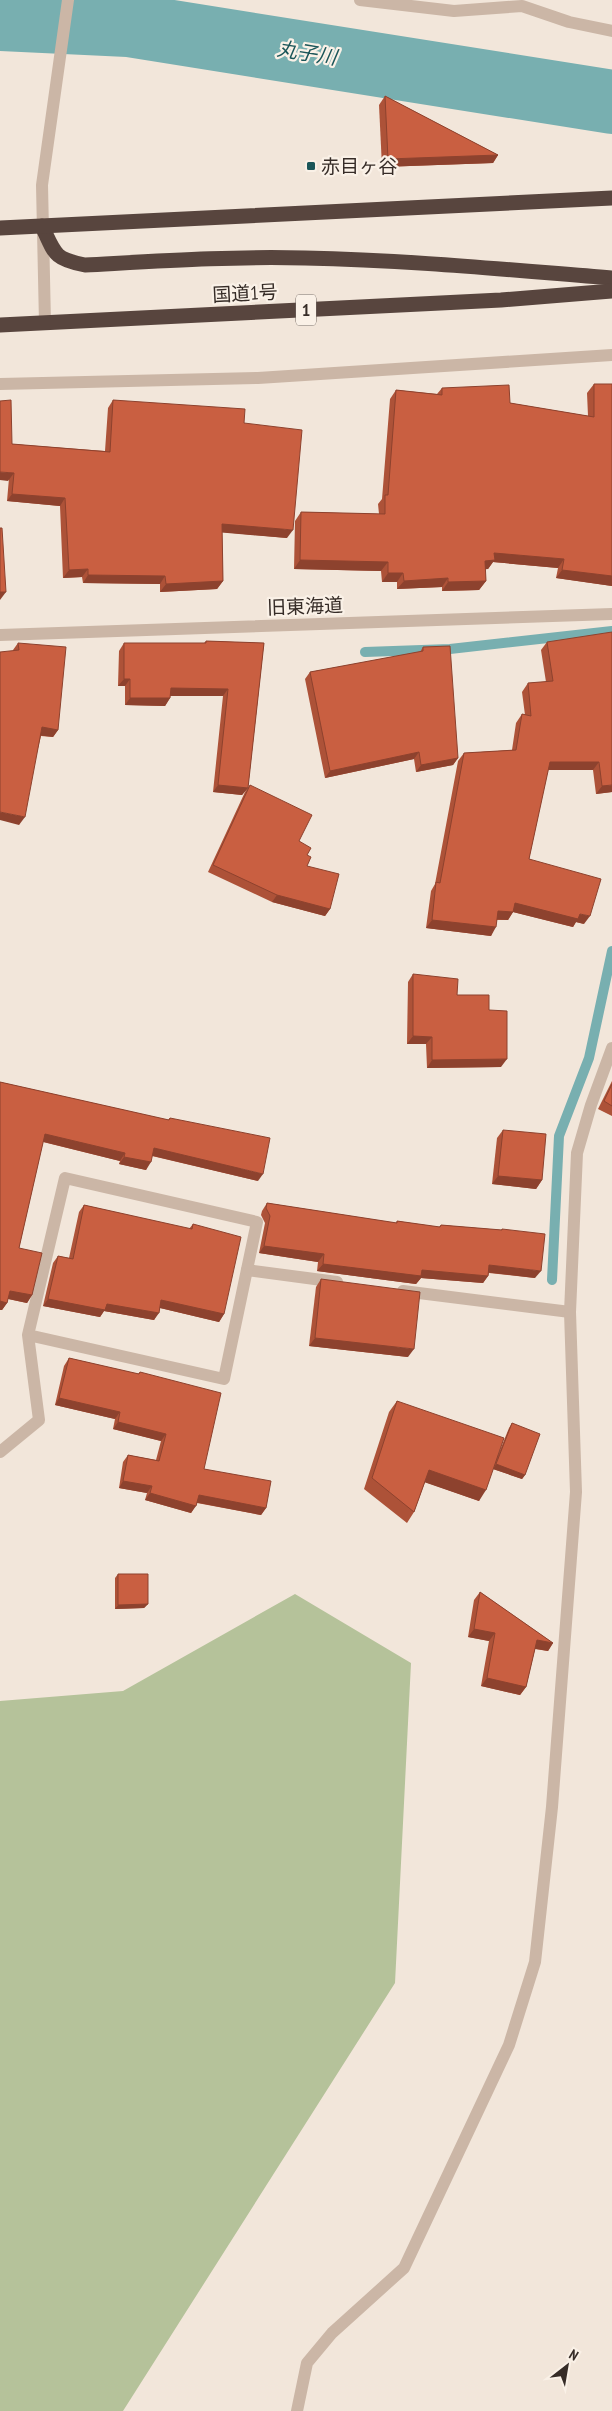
<svg xmlns="http://www.w3.org/2000/svg" width="612" height="2411" viewBox="0 0 612 2411" font-family="'PT Sans Narrow','Noto Sans JP',sans-serif">
<rect width="100%" height="100%" fill="#f2e6da"/>
<polygon fill="#b5c29a" points="295,1594 411,1663 395,1983 123,2411 0,2411 0,1701 123,1691"/>
<g fill="none" stroke-linecap="round" stroke-linejoin="round">
<g stroke="#78afb0" stroke-width="10">
<polyline points="365,652 450,649 612,631"/>
<polyline points="552,1280 559,1136 589,1058 612,951"/>
</g>
<polyline stroke="#78afb0" stroke-width="64" points="0,19 128,25 612,102"/>
<polyline stroke="#cbb6a6" stroke-width="12" points="0,384 258,378 612,355"/>
<g stroke="#cbb6a6" stroke-width="12">
<polyline points="360,0 454,11 522,6 569,22 612,31"/>
<polyline points="45,323 42,185 68,0"/>
<polyline points="0,635 612,614"/>
<polyline points="247,1270 337,1282"/>
<polyline points="403,1291 570,1312"/>
<polyline points="0,1452 39,1420 28,1335 65,1178 257,1222 224,1379 28,1335"/>
<polyline points="297,2411 307,2363 332,2333 404,2268 509,2045 535,1962 552,1807 576,1492 570,1312 577,1153 591,1105 612,1048"/>
</g>
<g stroke="#58453e" stroke-width="15">
<path d="M42,226C55,254 54,259 85,265C159,261 232,256 305,258C408,260 510,270 612,278"/>
<polyline points="0,228 612,198"/>
<polyline points="0,325 501,300 612,291"/>
</g>
</g>
<g fill="#ad5238">
<polygon points="385,96 498,155 493,163 382,167 379,105"/>
<polygon points="594,384 612,586 556,578 558,568 493,562 488,569 485,569 486,581 479,590 442,591 442,587 397,589 397,582 382,582 381,571 294,569 295,521 301,512 379,514 378,504 382,499 390,399 396,390 437,394 442,388 510,403 588,416 587,393"/>
<polygon points="113,400 244,423 287,538 222,532 223,581 217,589 160,592 160,584 83,583 82,577 63,578 60,506 7,501 12,444 105,451 108,408"/>
<polygon points="206,641 264,643 248,788 242,795 213,792 223,696 170,696 170,698 165,706 125,705 125,686 118,686 119,651 124,643 204,643"/>
<polygon points="547,642 612,792 596,794 593,770 548,770 529,859 584,924 576,922 573,927 513,912 508,920 497,920 491,936 426,928 431,891 435,884 458,761 464,753 512,750 516,723 522,714 525,715 522,692 528,683 546,682 541,650"/>
<polygon points="18,643 58,730 53,737 41,736 19,825 13,650"/>
<polygon points="423,647 458,758 453,765 416,772 414,759 325,778 305,679 310,672 420,652"/>
<polygon points="250,785 299,841 307,855 307,866 330,909 325,916 272,902 208,872 245,792"/>
<polygon points="413,974 489,1010 501,1067 427,1068 426,1044 407,1044 408,982"/>
<polygon points="612,1081 612,1116 598,1109"/>
<polygon points="0,1082 168,1120 170,1118 258,1181 152,1156 146,1170 119,1164 120,1161 43,1142 19,1248 32,1295 27,1303 8,1299 7,1303 2,1310 0,1310"/>
<polygon points="503,1130 542,1180 536,1189 492,1184 497,1138"/>
<polygon points="267,1203 396,1223 397,1221 439,1227 441,1225 501,1230 502,1229 535,1278 489,1273 488,1276 483,1283 421,1278 416,1284 317,1271 318,1262 259,1253 265,1223 261,1215 262,1211"/>
<polygon points="84,1205 189,1229 193,1224 224,1314 219,1322 160,1308 154,1320 104,1311 100,1317 43,1306 53,1263 58,1256 69,1258 79,1212"/>
<polygon points="321,1279 408,1357 309,1346 316,1287"/>
<polygon points="69,1358 138,1374 140,1372 204,1469 266,1508 261,1515 197,1503 191,1513 145,1500 147,1493 119,1488 123,1462 128,1455 156,1460 161,1441 113,1429 115,1419 55,1405 64,1366"/>
<polygon points="397,1401 498,1455 509,1428 512,1423 525,1475 522,1479 493,1469 479,1501 425,1482 414,1512 407,1523 364,1489 389,1412"/>
<polygon points="118,1574 148,1604 144,1608 115,1609 115,1578"/>
<polygon points="480,1592 553,1643 548,1651 535,1649 526,1687 520,1695 481,1686 489,1641 468,1637 474,1600"/>
</g>
<g fill="#8d422e">
<polygon points="498,155 493,163 382,167 388,159"/>
<polygon points="0,472 14,473 8,481 0,480"/>
<polygon points="12,494 65,498 60,506 7,501"/>
<polygon points="222,524 293,530 287,538 216,532"/>
<polygon points="494,553 564,559 558,568 493,562 488,569 479,570 485,561"/>
<polygon points="300,560 388,562 381,571 294,569"/>
<polygon points="88,569 82,577 63,578 69,570"/>
<polygon points="562,570 612,576 612,586 556,578"/>
<polygon points="388,573 403,573 397,582 382,582"/>
<polygon points="88,575 165,576 160,584 83,583"/>
<polygon points="448,578 442,587 397,589 404,581"/>
<polygon points="223,581 217,589 160,592 166,584"/>
<polygon points="486,581 479,590 442,591 448,582"/>
<polygon points="0,592 6,592 0,600"/>
<polygon points="124,679 130,679 125,686 118,686"/>
<polygon points="171,688 228,689 223,696 165,696"/>
<polygon points="130,698 170,698 165,706 125,705"/>
<polygon points="42,727 58,730 53,737 37,735"/>
<polygon points="419,752 414,759 325,778 330,771"/>
<polygon points="458,758 453,765 416,772 421,765"/>
<polygon points="550,762 599,762 593,770 544,770"/>
<polygon points="218,785 248,788 242,795 213,792"/>
<polygon points="612,785 612,792 596,794 602,786"/>
<polygon points="0,812 25,817 19,825 0,820"/>
<polygon points="277,895 330,909 325,916 272,902"/>
<polygon points="515,903 580,914 590,916 584,924 576,922 573,927 509,911"/>
<polygon points="498,911 513,912 508,920 493,919"/>
<polygon points="432,920 496,927 491,936 426,928"/>
<polygon points="413,1036 432,1037 426,1044 407,1044"/>
<polygon points="507,1059 501,1067 427,1068 432,1060"/>
<polygon points="45,1134 125,1153 120,1161 40,1141"/>
<polygon points="154,1148 263,1174 258,1181 149,1155"/>
<polygon points="124,1157 151,1162 146,1170 119,1164"/>
<polygon points="498,1176 542,1180 536,1189 492,1184"/>
<polygon points="264,1246 324,1254 318,1262 259,1253"/>
<polygon points="323,1264 422,1270 488,1276 483,1283 421,1278 416,1284 317,1271"/>
<polygon points="489,1265 541,1271 535,1278 484,1272"/>
<polygon points="10,1291 32,1295 27,1303 4,1298"/>
<polygon points="48,1299 107,1304 159,1313 154,1320 104,1311 100,1317 43,1306"/>
<polygon points="161,1300 224,1314 219,1322 156,1307"/>
<polygon points="0,1301 7,1303 2,1310 0,1310"/>
<polygon points="315,1338 414,1349 408,1357 309,1346"/>
<polygon points="59,1398 120,1412 115,1419 55,1405"/>
<polygon points="118,1422 166,1434 161,1441 113,1429"/>
<polygon points="496,1464 525,1475 522,1479 493,1469"/>
<polygon points="429,1470 486,1490 479,1501 421,1481"/>
<polygon points="123,1481 152,1486 147,1493 119,1488"/>
<polygon points="150,1493 196,1506 191,1513 145,1500"/>
<polygon points="199,1495 266,1508 261,1515 194,1502"/>
<polygon points="148,1604 144,1608 115,1609 118,1605"/>
<polygon points="474,1629 495,1633 489,1641 468,1637"/>
<polygon points="537,1640 553,1643 548,1651 531,1648"/>
<polygon points="487,1678 526,1687 520,1695 481,1686"/>
</g>
<g fill="#c95f41" stroke="#8d422e">
<polygon points="385,96 498,155 388,159"/>
<polygon points="594,384 612,384 612,576 562,570 564,559 494,553 495,560 485,561 486,581 448,582 448,578 404,581 403,573 388,573 388,562 300,560 301,512 385,514 385,495 388,495 396,390 442,395 442,388 509,385 510,403 594,417"/>
<polygon points="11,400 12,444 110,452 113,400 245,409 244,423 302,430 293,530 222,524 223,581 166,584 165,576 88,575 88,569 69,570 65,498 12,494 14,473 0,472 0,401"/>
<polygon points="0,528 2,528 6,592 0,592"/>
<polygon points="612,632 612,785 602,786 599,762 550,762 529,859 601,879 590,916 580,914 578,919 515,903 513,912 498,911 496,927 432,920 436,882 440,883 464,753 516,750 522,714 531,716 528,683 553,681 547,642"/>
<polygon points="206,641 264,643 248,788 218,785 228,689 171,688 170,698 130,698 130,679 124,679 124,643 206,643"/>
<polygon points="18,643 66,647 58,730 42,727 25,817 0,812 0,652 19,650"/>
<polygon points="450,646 458,758 421,765 419,752 330,771 310,672 423,651 423,647"/>
<polygon points="250,785 312,815 299,841 311,848 307,855 311,857 307,866 339,874 330,909 277,895 213,865"/>
<polygon points="413,974 458,979 457,995 489,995 489,1010 507,1011 507,1059 432,1060 432,1037 413,1036"/>
<polygon points="0,1082 169,1120 170,1118 270,1138 263,1174 154,1148 151,1162 124,1157 125,1153 45,1134 19,1248 42,1253 32,1295 10,1291 7,1303 0,1301"/>
<polygon points="612,1084 612,1106 604,1101"/>
<polygon points="503,1130 546,1134 542,1180 498,1176"/>
<polygon points="267,1203 397,1223 397,1221 440,1227 441,1225 502,1230 502,1229 545,1234 541,1271 489,1265 488,1276 422,1270 421,1276 323,1264 324,1254 264,1246 270,1216 266,1208"/>
<polygon points="84,1205 192,1229 193,1224 241,1237 224,1314 161,1300 159,1313 107,1304 105,1310 48,1299 58,1256 73,1259"/>
<polygon points="321,1279 420,1292 414,1349 315,1338"/>
<polygon points="69,1358 139,1374 140,1372 221,1393 204,1469 271,1481 266,1508 199,1495 196,1506 150,1493 152,1486 123,1481 128,1455 159,1461 166,1434 118,1422 120,1412 59,1398"/>
<polygon points="397,1401 504,1438 486,1490 429,1470 414,1512 372,1478"/>
<polygon points="512,1423 540,1434 525,1475 496,1464"/>
<polygon points="118,1574 148,1574 148,1604 118,1605"/>
<polygon points="480,1592 553,1643 537,1640 526,1687 487,1678 495,1633 474,1629"/>
</g>
<rect fill="#1b5659" stroke="#faf1e7" stroke-width="2" x="306" y="161" width="10" height="10" rx="2.5"/>
<g text-anchor="middle" stroke-width="4.5" stroke-linejoin="round" paint-order="stroke">
<rect fill="#faf1e7" stroke="#716761" stroke-width="1" x="296" y="294.5" width="20" height="31" rx="4"/>
<g font-size="18" font-weight="bold" fill="#362c27">
<text x="306" y="316">1</text>
</g>
<g font-size="19" fill="#362c27" stroke="#faf1e7" text-anchor="start">
<text x="321" y="173">赤目ヶ谷</text>
</g>
<g font-size="19" fill="#362c27" stroke="#faf1e7">
<text transform="translate(245 293) rotate(-3)" y="7">国道1号</text>
<text transform="translate(305 606) rotate(-2)" y="7">旧東海道</text>
</g>
<g font-size="20" font-style="italic" fill="#1b5659" stroke="#faf1e7">
<text transform="translate(307 53) rotate(9)" y="7">丸子川</text>
</g>
</g>
<g transform="translate(567 2366) rotate(31)" stroke="#faf1e7" stroke-width="4" paint-order="stroke">
<path d="M0-4L9 19L0 12L-9 19Z" fill="#362c27"/>
<text y="-8" font-size="14" font-weight="bold" text-anchor="middle" fill="#362c27">N</text>
</g>
</svg>
